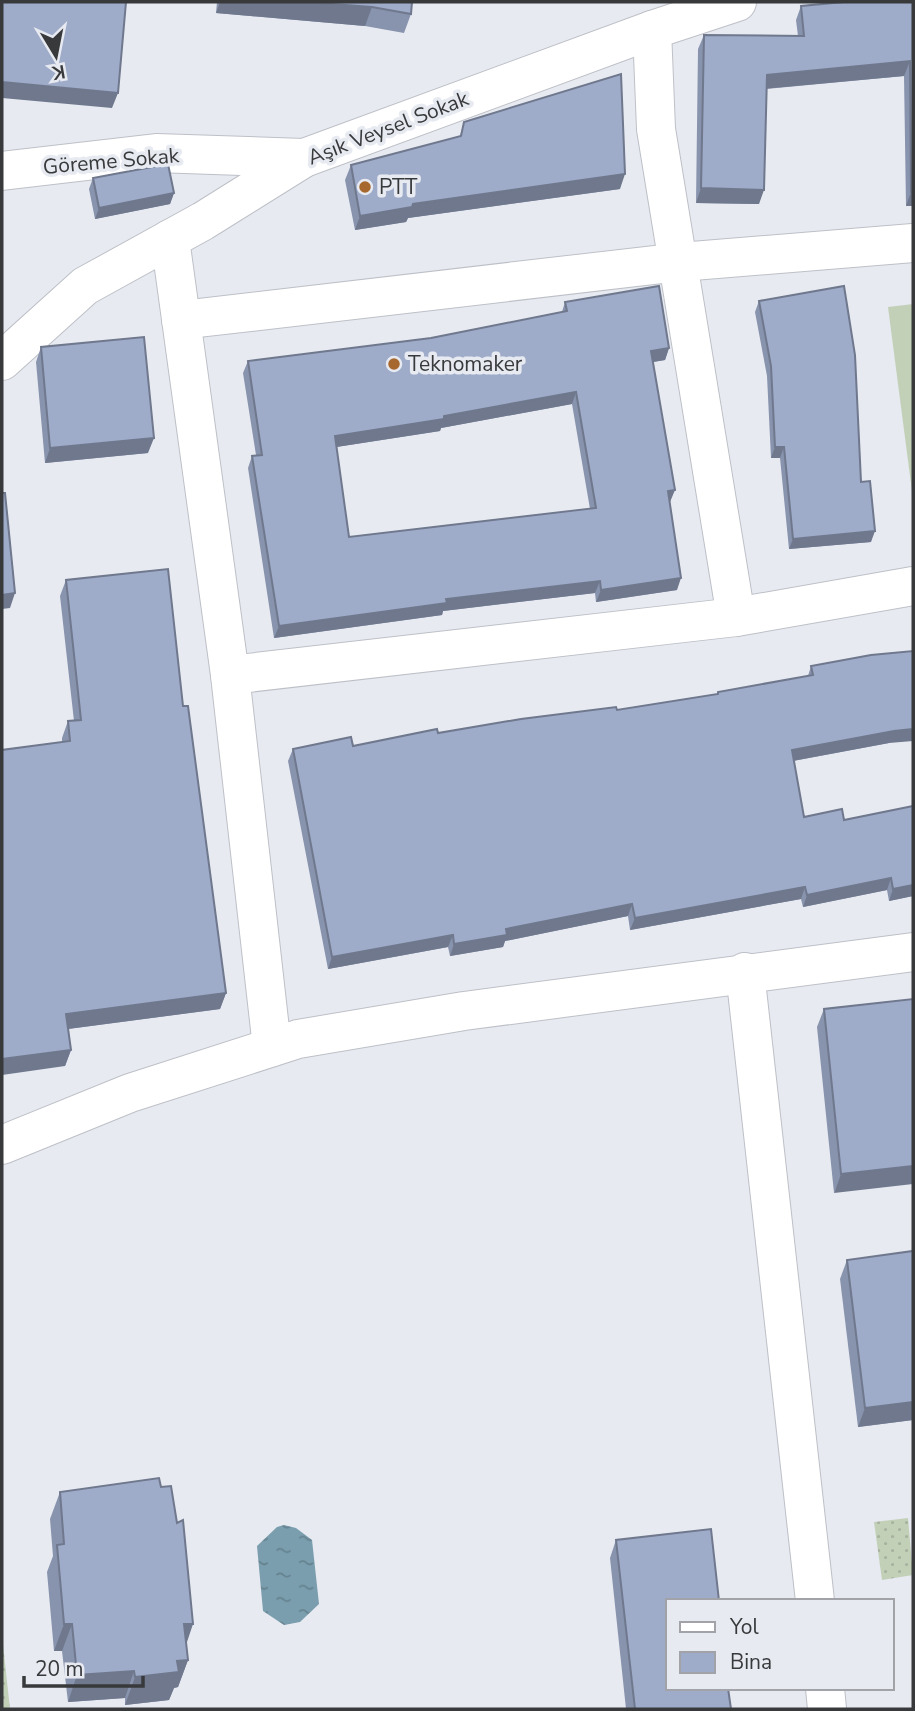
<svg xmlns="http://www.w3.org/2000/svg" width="915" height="1711" viewBox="0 0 915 1711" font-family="'Nunito Sans',sans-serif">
<defs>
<pattern id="park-dots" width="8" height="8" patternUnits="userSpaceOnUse" patternTransform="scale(1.75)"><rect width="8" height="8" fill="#c3d0b8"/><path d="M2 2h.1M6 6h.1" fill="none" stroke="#a8b39f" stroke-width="1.8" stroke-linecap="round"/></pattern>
<pattern id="water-ripples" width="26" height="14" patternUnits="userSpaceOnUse" patternTransform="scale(1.75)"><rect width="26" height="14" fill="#7a9eae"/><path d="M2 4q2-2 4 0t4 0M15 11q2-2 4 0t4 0" fill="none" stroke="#65828f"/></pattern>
</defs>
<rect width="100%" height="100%" fill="#e7eaf1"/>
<g fill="url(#park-dots)">
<polygon points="908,1518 913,1575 882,1580 874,1522"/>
<polygon points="2,1635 10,1709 2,1709"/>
</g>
<polygon fill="#c3d0b8" points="913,304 913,499 888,307"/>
<polygon fill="url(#water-ripples)" points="284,1525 296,1528 312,1540 319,1604 300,1622 284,1625 263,1611 257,1546 277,1527"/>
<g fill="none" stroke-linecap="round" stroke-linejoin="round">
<defs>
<g id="minor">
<polyline points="652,30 656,129 736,617"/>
<polyline points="2,171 156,153 304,158"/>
<polyline points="170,239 230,675 272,1047"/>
<polyline points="181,320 680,262 913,243"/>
<polyline points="2,361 85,286 203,221 304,158 652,30 737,2"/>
<polyline points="230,675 736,617 913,586"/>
<polyline points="745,972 815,1601"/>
<polyline points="2,1145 130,1093 298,1039 464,1011 913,952"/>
<polyline points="825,1688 827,1709"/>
</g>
</defs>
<use href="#minor" stroke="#bec0c7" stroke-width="40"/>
<use href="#minor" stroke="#fff" stroke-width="38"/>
</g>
<g fill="#8893ad" fill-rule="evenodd">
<polygon points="217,2 412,2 411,14 404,33 365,26 216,13"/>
<polygon points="913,2 913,206 906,206 904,76 766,89 759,204 696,203 698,49 704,35 798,36 796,20 801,6"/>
<polygon points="464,122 620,189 408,218 406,222 355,230 345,180 351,165 460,136"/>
<polygon points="93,178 174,193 170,204 95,219 89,189"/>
<polygon points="759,301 861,482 871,542 789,549 780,458 771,458 767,376 755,312"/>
<path d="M565,302L669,348L665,360L653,362L670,502L677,590L596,602L595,593L443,611L442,615L274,638L248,468L252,456L256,455L243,373L248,361L431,338L562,312ZM572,404L590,509L349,537L336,447L440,431L441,428Z"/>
<polygon points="41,347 148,453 45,463 36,362"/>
<polygon points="66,580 183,706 226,993 220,1009 68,1029 71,1050 65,1066 62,738 68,721 74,721 60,596"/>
<polygon points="811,666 889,743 793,761 804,817 844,820 913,806 913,896 889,901 887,890 803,907 801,899 630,930 628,916 505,941 503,947 450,956 448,947 328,969 288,761 293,749 353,746 617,710 717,695 718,692 808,676"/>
<polygon points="913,999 834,1193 817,1027 824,1009"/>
<polygon points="913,1251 913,1420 858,1427 840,1279 847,1260"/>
<polygon points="60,1492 186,1643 188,1660 178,1687 174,1688 169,1700 125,1705 125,1698 68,1702 62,1651 54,1651 47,1572 53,1556 50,1519"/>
<polygon points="616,1540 731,1709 626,1709 610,1558"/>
</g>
<g fill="#6f788d">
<polygon points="220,2 307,2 372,7 365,26 216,13"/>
<polygon points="910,61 904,76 762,89 767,75"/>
<polygon points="2,82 118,93 112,108 2,98"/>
<polygon points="625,174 620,189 408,218 406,222 355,230 360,216 413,204"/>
<polygon points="701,188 764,190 759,204 696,203"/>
<polygon points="911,192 913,192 913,206 906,206"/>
<polygon points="174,193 170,204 95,219 99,208"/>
<polygon points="669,348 665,360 647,363 651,351"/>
<polygon points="576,392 572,404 441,428 440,431 330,448 335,436"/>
<polygon points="154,438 148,453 45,463 50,448"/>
<polygon points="775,447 784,447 780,458 771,458"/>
<polygon points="675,490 670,502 668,491"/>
<polygon points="875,531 871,542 789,549 793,539"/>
<polygon points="681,578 677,590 596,602 601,590"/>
<polygon points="600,581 595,593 443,611 442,615 274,638 279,626 446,599"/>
<polygon points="15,593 10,608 2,609 2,595"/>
<polygon points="913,729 913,741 889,743 787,762 792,750 894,731"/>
<polygon points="891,878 887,890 803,907 807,895"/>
<polygon points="913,885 913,896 889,901 893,889"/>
<polygon points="805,887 801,899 630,930 635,918"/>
<polygon points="632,904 628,916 505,941 503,947 450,956 454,944 506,929"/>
<polygon points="453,935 448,947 328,969 332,957"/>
<polygon points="226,993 220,1009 60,1030 66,1014"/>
<polygon points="71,1050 65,1066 2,1075 2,1059"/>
<polygon points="913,1166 913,1184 834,1193 841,1174"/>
<polygon points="913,1402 913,1420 858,1427 865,1408"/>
<polygon points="64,1624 72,1624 62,1651 54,1651"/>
<polygon points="184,1624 193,1624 184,1651"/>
<polygon points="188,1660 178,1687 174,1688 169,1700 125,1705 135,1677 177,1661"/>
<polygon points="134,1671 125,1698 68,1702 77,1675"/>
</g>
<g fill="#9eabc9" stroke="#6f788d" stroke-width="2" fill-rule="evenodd">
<polygon points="2,2 126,2 118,93 2,82"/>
<polygon points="307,2 412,2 411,14 372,7"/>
<polygon points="844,2 913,2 913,192 911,192 910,61 767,75 764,190 701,188 704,35 804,36 801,6"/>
<polygon points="621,74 625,174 413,204 412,207 360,216 351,165 461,136 464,122"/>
<polygon points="168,164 174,193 99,208 93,178"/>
<path d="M659,286L669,348L651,351L675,490L668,491L681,578L601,590L600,581L446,599L447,603L279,626L252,456L262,455L248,361L431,338L567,311L565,302ZM576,392L596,508L349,537L335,436L444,419V416Z"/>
<polygon points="844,286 855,355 861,482 870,481 875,531 793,539 784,447 775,447 771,366 759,301"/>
<polygon points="144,337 154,438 50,448 41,347"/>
<polygon points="2,493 5,493 15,593 2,595"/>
<polygon points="168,569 183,706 188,706 226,993 66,1014 71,1050 2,1059 2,750 70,741 68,721 81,720 66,580"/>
<polygon points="913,651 913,729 894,731 792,750 804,817 842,809 844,820 913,806 913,885 893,889 891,878 807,895 805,887 635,918 632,904 506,929 507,935 454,944 453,935 332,957 293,749 351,737 353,746 437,729 438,733 521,719 616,707 617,710 718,694 718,692 813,675 811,666 871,655"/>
<polygon points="913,999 913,1166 841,1174 824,1009"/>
<polygon points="913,1251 913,1402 865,1408 847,1260"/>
<polygon points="159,1478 161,1487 171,1486 177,1523 183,1520 193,1624 184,1624 188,1660 177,1661 179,1672 135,1677 134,1671 77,1675 72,1624 64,1624 57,1545 64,1544 60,1492"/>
<polygon points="711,1529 719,1601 668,1601 668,1688 728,1688 731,1709 635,1709 616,1540"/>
</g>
<g fill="#a6682e" stroke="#e7eaf1" stroke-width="2.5">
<circle cx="365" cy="187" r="7"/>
<circle cx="394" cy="364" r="7"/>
</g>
<g text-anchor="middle" stroke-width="7" stroke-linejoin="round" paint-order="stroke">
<g font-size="21" fill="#37393b" stroke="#e7eaf1">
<text transform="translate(388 128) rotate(-21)" y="7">Aşık Veysel Sokak</text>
<text transform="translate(111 161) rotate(-5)" y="7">Göreme Sokak</text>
</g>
<g font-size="21" fill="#37393b" stroke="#e7eaf1" text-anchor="start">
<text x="379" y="194">PTT</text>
<text x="408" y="371">Teknomaker</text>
</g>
</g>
<rect width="915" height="1711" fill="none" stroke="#37393b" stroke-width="7"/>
<rect x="666" y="1599" width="228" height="91" fill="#e7eaf1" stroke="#a1a3a8" stroke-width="2"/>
<rect x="680" y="1622" width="35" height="10" fill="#ffffff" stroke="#a1a3a8" stroke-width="2"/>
<text x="730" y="1634" font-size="21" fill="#37393b">Yol</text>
<rect x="680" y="1652" width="35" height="21" fill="#9eabc9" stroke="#a1a3a8" stroke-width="2"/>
<text x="730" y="1669" font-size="21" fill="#37393b">Bina</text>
<g transform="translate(56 56) rotate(170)" stroke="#e7eaf1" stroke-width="5" paint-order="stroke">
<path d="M0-5L12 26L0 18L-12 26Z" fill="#37393b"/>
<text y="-10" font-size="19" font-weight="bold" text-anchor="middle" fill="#37393b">K</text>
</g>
<path d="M24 1676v10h119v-10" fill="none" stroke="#37393b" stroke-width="3.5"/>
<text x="35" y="1676" font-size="21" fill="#37393b" stroke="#e7eaf1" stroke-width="5" paint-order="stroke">20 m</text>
</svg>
